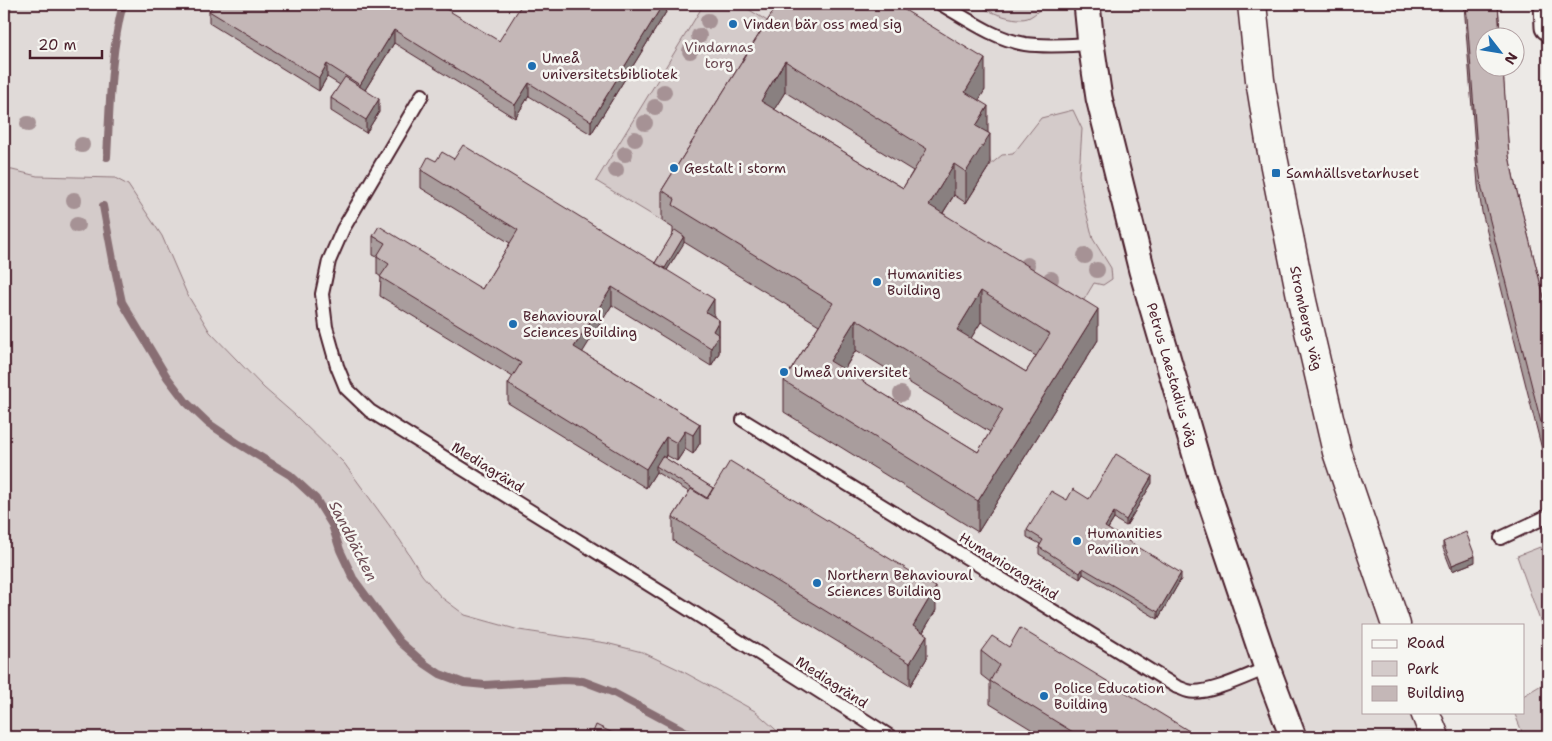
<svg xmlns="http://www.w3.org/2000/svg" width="1552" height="741" viewBox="0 0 1552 741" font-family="'Shantell Sans',sans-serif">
<rect width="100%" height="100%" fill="#ece9e6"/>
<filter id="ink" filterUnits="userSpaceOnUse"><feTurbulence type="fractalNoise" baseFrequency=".02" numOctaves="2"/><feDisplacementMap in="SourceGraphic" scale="10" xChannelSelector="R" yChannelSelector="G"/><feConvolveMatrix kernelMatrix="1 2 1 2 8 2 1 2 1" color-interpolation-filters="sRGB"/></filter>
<g filter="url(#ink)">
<polygon fill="#e0dad8" points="4,4 1252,4 1271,147 1396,625 1363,625 1363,712 1425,712 1435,737 784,737 755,711 682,671 642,652 556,635 519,630 465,615 441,597 422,575 400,540 344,463 295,415 264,388 210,332 115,178 37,176 4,168"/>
<g fill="#d4cbca" stroke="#8f757a">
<polygon points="704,4 740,4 780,29 662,221 596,181"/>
<path d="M975,4H1046C1041,8 1036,14 1030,17C1016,24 988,11 975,4Z"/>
<polygon points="1073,110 1082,129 1079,175 1084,203 1093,239 1111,268 1112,279 1103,285 1094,283 1082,303 929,235 954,195 966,202 990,165 1002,155 1013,154 1041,118"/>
<polygon points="4,168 37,176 115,178 128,185 162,236 187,294 210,332 264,388 295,415 344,463 400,540 422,575 441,597 465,615 519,630 606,643 642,652 682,671 755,711 784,737 4,737"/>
<polygon points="1540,547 1548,566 1548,643 1517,556"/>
<polygon points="1548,681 1548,737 1524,737 1514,712 1523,712 1523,696"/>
</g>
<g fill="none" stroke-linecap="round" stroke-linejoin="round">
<g stroke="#886e73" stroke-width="8">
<path d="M107,157C110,107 110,53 123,4"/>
<polyline points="103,206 114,265 122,302 167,377 186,402 208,423 239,444 290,475 316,499 332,525 340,550 353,578 400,642 425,664 440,674 464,683 485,685 564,680 583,681 612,692 696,737"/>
</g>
<defs>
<g id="lane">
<path d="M941,4C967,19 995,39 1025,44C1046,47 1069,45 1091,44"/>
<path d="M422,95L343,229L329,261L322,294L326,327L337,366L346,388L370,411C544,520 719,627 891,737"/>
<path d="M743,420L1177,687C1181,688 1184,690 1188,691C1206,696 1249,675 1267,668"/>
<polyline points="1501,538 1548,516"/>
</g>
<g id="street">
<path id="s1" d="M1087,4L1091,44L1099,98L1142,271L1201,473L1267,668L1293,737"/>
<polyline points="1547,4 1548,27"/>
</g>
<g id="secondary">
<path id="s2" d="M1252,4L1260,80L1271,147L1302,301L1337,452L1396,625"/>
<polyline points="1425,712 1435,737"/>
</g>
</defs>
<use href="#lane" stroke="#4a1f2b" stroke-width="16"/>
<use href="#street" stroke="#4a1f2b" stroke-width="29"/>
<use href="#secondary" stroke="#4a1f2b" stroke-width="31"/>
<use href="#lane" stroke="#f6f6f2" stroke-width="12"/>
<use href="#street" stroke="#f6f6f2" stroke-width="25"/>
<use href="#secondary" stroke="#f6f6f2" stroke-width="28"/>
</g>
<g fill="#a69295">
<circle cx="708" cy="21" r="8"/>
<circle cx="699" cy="36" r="8"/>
<circle cx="690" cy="51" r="8"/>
<circle cx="664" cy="92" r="8"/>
<circle cx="655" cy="107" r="8"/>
<circle cx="645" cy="123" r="8"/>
<circle cx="28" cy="124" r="8"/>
<circle cx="635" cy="139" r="8"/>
<circle cx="82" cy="145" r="8"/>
<circle cx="625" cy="154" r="8"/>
<circle cx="616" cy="170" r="8"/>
<circle cx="74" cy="200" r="8"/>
<circle cx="77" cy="225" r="8"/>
<circle cx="1085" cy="256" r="8"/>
<circle cx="1027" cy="265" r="8"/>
<circle cx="1097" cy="270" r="8"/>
<circle cx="1051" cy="279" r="8"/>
<circle cx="901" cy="394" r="8"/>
</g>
<g fill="#a99d9d" stroke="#4a1f2b" fill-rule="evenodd">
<polygon points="671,4 591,134 529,96 515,118 394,43 365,90 379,112 366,133 331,111 331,98 340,85 327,77 319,91 209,23 209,11 499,41"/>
<path d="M778,4L985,90L978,100L988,133L990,165L966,203L954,195L943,213L1098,340L978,532L784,412V381L819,325L684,242L667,270L714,317L719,320V353L711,366L612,305L582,352L700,424V443L693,454L685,449L677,461L666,455L665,458L713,488L936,610L923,632L927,658L910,686L673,541V517L689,492L656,472L646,488L508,403V384L513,377L380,296L381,277L377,274V257L373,255V236L482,289L510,243L421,188V170L436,161L454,159L655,263L673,234V228L662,221V190ZM785,92L913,171L903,188L774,109ZM981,322L1036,356L1026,372L971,338ZM856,350L990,432L978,452L844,370Z"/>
<polygon points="1464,4 1498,4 1509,156 1515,184 1548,313 1548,473 1482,212 1478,185"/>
<polygon points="1152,483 1126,526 1114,519 1108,529 1181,579 1158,619 1083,574 1080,579 1039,554 1039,547 1040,544 1027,537 1027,530 1067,500 1089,499"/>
<polygon points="1443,542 1475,562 1452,571 1443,548"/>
<polygon points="1009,647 1199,737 1044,737 990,704 990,682 981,675 981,651"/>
</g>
<g fill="#898080" stroke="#4a1f2b">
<polygon points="4,4 14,4 4,17"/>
<polygon points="663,4 671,4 591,134 591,121"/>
<polygon points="394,30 394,43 360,98 360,85"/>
<polygon points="985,59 985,90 965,123 965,92"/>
<polygon points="785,61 785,92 761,131 761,101"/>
<polygon points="327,64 327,77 319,91 319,78"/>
<polygon points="529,83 529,96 515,118 515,105"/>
<polygon points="379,99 379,112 366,133 366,120"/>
<polygon points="988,106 988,137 990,134 990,165 966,203 966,172 976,126"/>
<polygon points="954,164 954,195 929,235 929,205"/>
<polygon points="684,236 684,243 659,283 659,277"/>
<polygon points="612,287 612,305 574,366 574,347"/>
<polygon points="981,291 981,322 957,361 957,330"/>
<polygon points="714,299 714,317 706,312"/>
<polygon points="1098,309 1098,340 978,532 978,501"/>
<polygon points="856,319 856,350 830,392 830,361"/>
<polygon points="719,320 719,353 711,366 711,348 713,331"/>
<polygon points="700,424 700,443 693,454 693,435"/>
<polygon points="685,431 685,449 677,461 677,443"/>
<polygon points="666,437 666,455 659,467 656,466 656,472 646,488 646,469"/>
<polygon points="1152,476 1152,483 1126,526 1126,520"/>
<polygon points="1114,512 1114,519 1105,533 1105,527"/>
<polygon points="1475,556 1475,562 1452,571 1452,565"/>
<polygon points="1083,568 1083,574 1080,579 1080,573"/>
<polygon points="1181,573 1181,579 1158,619 1158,612"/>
<polygon points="936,587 936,610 913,649 913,626"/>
<polygon points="927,635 927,658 910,686 910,663"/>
</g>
<g fill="#c4b7b7" stroke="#4a1f2b" fill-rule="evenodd">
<polygon points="214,4 438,4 499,41 522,4 663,4 591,121 529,83 515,105 394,30 360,85 327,64 319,78 209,11"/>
<path d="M778,4H895L985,59L965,92L988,106L976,126L990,134L966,172L954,164L929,205L1098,309L978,501L784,381L833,303L673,205L675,199L662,190ZM785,61L927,149L903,188L761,101ZM981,291L1050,334L1026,372L957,330ZM856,319L1003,410L978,452L830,361Z"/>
<polygon points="1466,4 1498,4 1500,38 1484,38 1484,68 1503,68 1509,156 1515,184 1548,313 1548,450 1482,189 1478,162"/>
<polygon points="345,77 379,99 366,120 331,98"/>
<polygon points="463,145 714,299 706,312 719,320 713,331 719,335 711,348 612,287 574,347 700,424 693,435 685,431 677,443 666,437 646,469 508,384 521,363 380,277 389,264 377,256 385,243 373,236 379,226 482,289 518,230 421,170 428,157 436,161 442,152 454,159"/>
<polygon points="675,230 684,236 665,268 655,263"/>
<polygon points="1116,454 1152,476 1126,520 1114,512 1105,527 1181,573 1158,612 1083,568 1080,573 1039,547 1043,540 1027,530 1051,491 1067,500 1073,489 1089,499"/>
<polygon points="662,456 713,488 707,498 656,466"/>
<polygon points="730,461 936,587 913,626 927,635 910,663 673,517 691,489 707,499"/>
<polygon points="1466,532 1475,556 1452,565 1443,542"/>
<polygon points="1020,628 1199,737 1081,737 990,681 999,665 981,651 992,636 1009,647"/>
<polygon points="596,725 621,737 591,737"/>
</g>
</g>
<g fill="#1f6fb2" stroke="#f6f6f2" stroke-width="2">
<circle cx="733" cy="24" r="5"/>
<circle cx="532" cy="66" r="5"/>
<circle cx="674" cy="168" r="5"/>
<rect x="1271" y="168" width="10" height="10" rx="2.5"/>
<circle cx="877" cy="282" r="5"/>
<circle cx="513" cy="324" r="5"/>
<circle cx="784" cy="372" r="5"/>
<circle cx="1077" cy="541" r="5"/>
<circle cx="817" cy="583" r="5"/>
<circle cx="1044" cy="696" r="5"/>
</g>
<g text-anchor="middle" stroke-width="5" stroke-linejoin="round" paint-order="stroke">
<g font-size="14" fill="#4a1f2b" stroke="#f6f6f2" text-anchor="start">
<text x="743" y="29">Vinden bär oss med sig</text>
<text x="542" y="63">Umeå<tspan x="542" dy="16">universitetsbibliotek</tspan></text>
<text x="684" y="173">Gestalt i storm</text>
<text x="1286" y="178">Samhällsvetarhuset</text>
<text x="887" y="279">Humanities<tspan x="887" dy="16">Building</tspan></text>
<text x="523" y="321">Behavioural<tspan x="523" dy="16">Sciences Building</tspan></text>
<text x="794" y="377">Umeå universitet</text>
<text x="1087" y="538">Humanities<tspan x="1087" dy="16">Pavilion</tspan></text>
<text x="827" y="580">Northern Behavioural<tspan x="827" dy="16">Sciences Building</tspan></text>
<text x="1054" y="693">Police Education<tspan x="1054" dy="16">Building</tspan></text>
</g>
<g font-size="14" fill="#6c4a53" stroke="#f6f6f2">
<text x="719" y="52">Vindarnas<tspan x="719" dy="16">torg</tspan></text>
</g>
<g font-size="14" fill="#4a1f2b" stroke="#f6f6f2">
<text dy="5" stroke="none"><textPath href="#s2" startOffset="319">Strombergs väg</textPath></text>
<text dy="5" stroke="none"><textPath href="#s1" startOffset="381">Petrus Laestadius väg</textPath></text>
<text transform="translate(488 467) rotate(32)" y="5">Mediagränd</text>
<text transform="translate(1009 566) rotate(32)" y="5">Humanioragränd</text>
<text transform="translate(832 682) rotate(33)" y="5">Mediagränd</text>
</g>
<g font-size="15" font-style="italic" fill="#6e4d55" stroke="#f6f6f2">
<text transform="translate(353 541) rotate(63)" y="5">Sandbäcken</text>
</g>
</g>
<rect width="1552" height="741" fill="none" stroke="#f6f6f2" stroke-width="20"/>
<rect x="10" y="10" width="1532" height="721" fill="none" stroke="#4a1f2b" stroke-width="2" filter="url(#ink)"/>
<rect x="1362" y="624" width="162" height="90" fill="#f6f6f2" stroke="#b1a0a2"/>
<rect x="1372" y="640" width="25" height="8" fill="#f6f6f2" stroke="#b1a0a2"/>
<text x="1407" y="648" font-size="15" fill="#4a1f2b">Road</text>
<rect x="1372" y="661" width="25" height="15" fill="#d4cbca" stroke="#b1a0a2"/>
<text x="1407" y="674" font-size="15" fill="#4a1f2b">Park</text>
<rect x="1372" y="686" width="25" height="15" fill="#c4b7b7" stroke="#b1a0a2"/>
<text x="1407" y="698" font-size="15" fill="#4a1f2b">Building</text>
<g transform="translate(1500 52) rotate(121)"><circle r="24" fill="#f6f6f2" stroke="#b1a0a2"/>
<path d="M0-4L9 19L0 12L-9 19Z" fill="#1f6fb2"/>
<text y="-8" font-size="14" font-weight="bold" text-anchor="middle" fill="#4a1f2b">N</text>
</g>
<path d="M30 50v8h72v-8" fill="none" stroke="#4a1f2b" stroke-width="2.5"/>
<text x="38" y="50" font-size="15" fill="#4a1f2b" stroke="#f6f6f2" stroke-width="4" paint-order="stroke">20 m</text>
</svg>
